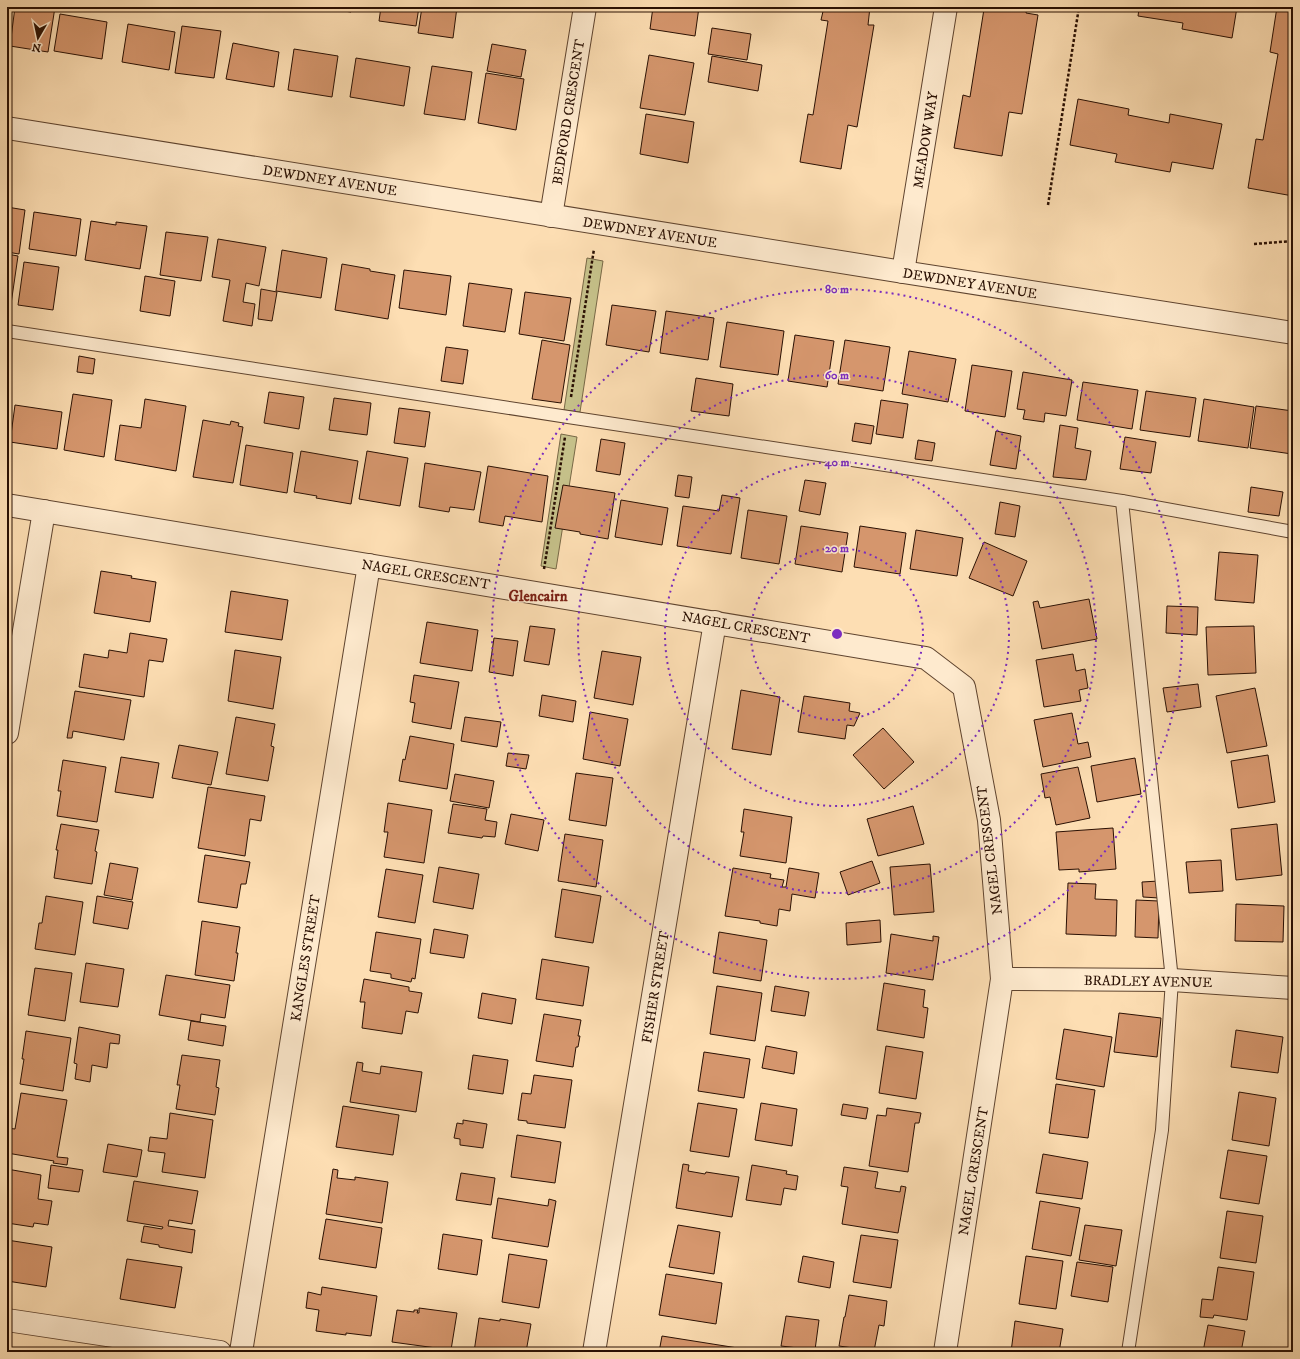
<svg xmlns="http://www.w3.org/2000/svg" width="1300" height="1359" viewBox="0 0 1300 1359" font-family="'IM FELL DW Pica',serif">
<rect width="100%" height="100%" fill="#fddeb3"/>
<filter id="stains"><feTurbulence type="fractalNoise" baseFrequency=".005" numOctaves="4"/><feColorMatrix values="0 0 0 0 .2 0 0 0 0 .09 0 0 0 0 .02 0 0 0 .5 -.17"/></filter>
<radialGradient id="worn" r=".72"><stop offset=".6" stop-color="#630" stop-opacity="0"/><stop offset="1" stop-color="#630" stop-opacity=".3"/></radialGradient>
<g fill="#c5c089" stroke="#786846">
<polygon points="587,258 603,261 580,412 564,410"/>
<polygon points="561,434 577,437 556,569 541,566"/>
</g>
<g fill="#d5966d" stroke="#2a1003">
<polygon points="15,7 55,7 48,52 10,46"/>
<polygon points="329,7 352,7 351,12 329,9"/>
<polygon points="381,7 419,7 416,26 379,21"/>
<polygon points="422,7 457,7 453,38 418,33"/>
<polygon points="484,7 504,7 503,11"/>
<polygon points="653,7 699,7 695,36 650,29"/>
<polygon points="824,7 870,7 868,25 874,25 857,127 848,125 841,169 800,162 808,114 813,115 828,21 821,20"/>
<polygon points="977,7 1027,7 1026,13 1038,15 1022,114 1009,112 1002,156 954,148 963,95 970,97 984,9"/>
<polygon points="1128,7 1237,7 1232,38 1182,29 1183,23 1138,16 1139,9"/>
<polygon points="1277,7 1293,7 1293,196 1248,188 1256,139 1263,140 1278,54 1270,52"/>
<polygon points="60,14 107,22 102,59 54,51"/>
<polygon points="128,24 175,32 169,70 122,62"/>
<polygon points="182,26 221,31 214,78 175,73"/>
<polygon points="712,28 751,34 747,60 708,54"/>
<polygon points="233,43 279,52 274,87 226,79"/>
<polygon points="492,44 526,50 521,77 487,71"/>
<polygon points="294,49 338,56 332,97 288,90"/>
<polygon points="649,55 694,63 685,115 640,108"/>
<polygon points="712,56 762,65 758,91 708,82"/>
<polygon points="356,58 410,67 404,106 350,97"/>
<polygon points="432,66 472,72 465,120 424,114"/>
<polygon points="486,73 524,79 516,130 478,123"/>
<polygon points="1078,99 1129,109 1128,115 1169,123 1170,114 1222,124 1213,169 1172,162 1170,172 1115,162 1117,154 1070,145"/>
<polygon points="646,114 694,122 688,163 640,154"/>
<polygon points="7,207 25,210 19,254 7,252"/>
<polygon points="34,212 81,219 76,256 29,249"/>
<polygon points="91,221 116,225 116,222 147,226 140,269 85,260"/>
<polygon points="166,232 208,237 201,281 160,275"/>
<polygon points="218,239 266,247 259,286 246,283 243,302 255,304 252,326 223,321 230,280 212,277"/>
<polygon points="282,250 327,258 321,298 276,291"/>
<polygon points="7,254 18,256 10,311 7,311"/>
<polygon points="24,262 59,267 53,310 18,305"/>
<polygon points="342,264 370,269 370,271 395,275 388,319 335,310"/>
<polygon points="404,270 451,276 446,315 399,308"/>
<polygon points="145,276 175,281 170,316 140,311"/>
<polygon points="469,283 512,289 505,332 463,326"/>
<polygon points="261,289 277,292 272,321 258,319"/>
<polygon points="525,292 571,298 564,341 519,334"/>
<polygon points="612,305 656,311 649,352 606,345"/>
<polygon points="666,311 714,318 708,360 660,353"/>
<polygon points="727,322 784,331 778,375 720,367"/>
<polygon points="795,335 834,341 827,387 788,381"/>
<polygon points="542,340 570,345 561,403 532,399"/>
<polygon points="845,340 890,347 883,391 838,384"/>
<polygon points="446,347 468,350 463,384 441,381"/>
<polygon points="909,351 956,359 948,402 902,394"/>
<polygon points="79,356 95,359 93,374 77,372"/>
<polygon points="972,365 1012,371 1005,417 965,411"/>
<polygon points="1023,372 1072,380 1066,416 1045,413 1044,422 1023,419 1025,410 1017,409"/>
<polygon points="696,378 733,384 729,416 691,411"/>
<polygon points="1083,382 1138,390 1132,429 1077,420"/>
<polygon points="1146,391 1196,398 1190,437 1140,430"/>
<polygon points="269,392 304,397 299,429 264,423"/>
<polygon points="73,394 112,400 104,457 64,450"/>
<polygon points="334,398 371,403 367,435 329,430"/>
<polygon points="145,399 186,406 176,471 115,460 120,425 141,428"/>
<polygon points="1204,399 1254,407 1248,448 1198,441"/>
<polygon points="881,400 908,404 903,438 876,434"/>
<polygon points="15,405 62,412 57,449 10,442"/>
<polygon points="1256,406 1293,411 1292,454 1250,448"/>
<polygon points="399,408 430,412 425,447 394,443"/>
<polygon points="203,420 230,425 231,421 239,423 238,426 243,427 233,483 193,477"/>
<polygon points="855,423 874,426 871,444 852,441"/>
<polygon points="1060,425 1078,428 1075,448 1091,451 1086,480 1053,477"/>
<polygon points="996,431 1021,436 1016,469 990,465"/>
<polygon points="1125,437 1156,442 1151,473 1120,469"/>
<polygon points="601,439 625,443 620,475 596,471"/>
<polygon points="918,440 935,443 932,461 915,459"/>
<polygon points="246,445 293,453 287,493 240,485"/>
<polygon points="301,451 358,461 351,504 316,498 317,496 294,492"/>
<polygon points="367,451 408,458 400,506 359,499"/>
<polygon points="425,463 481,472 474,510 450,507 449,512 419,507"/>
<polygon points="488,466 548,476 542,522 505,516 503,526 479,522"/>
<polygon points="678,475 692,477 689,498 675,496"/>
<polygon points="805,480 826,483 820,515 799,511"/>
<polygon points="563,485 615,493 608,539 580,534 580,532 555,528"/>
<polygon points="1251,487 1283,492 1279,516 1248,512"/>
<polygon points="722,495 740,498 731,554 677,546 683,506 719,511"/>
<polygon points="621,500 668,508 662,545 615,537"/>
<polygon points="1000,502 1020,506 1015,537 995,534"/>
<polygon points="748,510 787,516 779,564 741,558"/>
<polygon points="801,526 848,533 842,572 795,564"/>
<polygon points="860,526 906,533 900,574 854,567"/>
<polygon points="916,530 963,538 957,576 910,569"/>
<polygon points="984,542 1027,561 1013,596 969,578"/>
<polygon points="1219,552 1258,555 1254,603 1215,600"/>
<polygon points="101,571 132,576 131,578 156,582 150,622 94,613"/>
<polygon points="231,591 288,600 282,640 225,632"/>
<polygon points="1089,599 1097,639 1042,649 1033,602 1038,601 1040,608"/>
<polygon points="1167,606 1198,607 1197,635 1166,633"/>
<polygon points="427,622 478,630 472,671 420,663"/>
<polygon points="530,626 555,629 549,665 524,661"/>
<polygon points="1254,626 1256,673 1208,675 1206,627"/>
<polygon points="130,633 167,639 163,662 149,660 144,697 79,687 84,654 108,658 109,650 127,653"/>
<polygon points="494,638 518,641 513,676 489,672"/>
<polygon points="235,650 281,657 273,709 228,701"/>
<polygon points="602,651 641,657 633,705 594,698"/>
<polygon points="1073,654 1076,671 1085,669 1088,688 1079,690 1081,701 1044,707 1036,660"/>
<polygon points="414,675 459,682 451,729 412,722 415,703 410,702"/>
<polygon points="1198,684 1201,707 1167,712 1163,688"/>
<polygon points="1255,688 1267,746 1227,753 1216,696"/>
<polygon points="741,690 780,697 771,755 732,749"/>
<polygon points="75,691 131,700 124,740 73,731 72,738 67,738"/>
<polygon points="542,695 576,701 573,722 539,716"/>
<polygon points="804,696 850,703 849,711 860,713 854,726 847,725 845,739 798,732"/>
<polygon points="590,712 628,719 620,766 583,759"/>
<polygon points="1072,713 1078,744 1088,742 1091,757 1043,767 1034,720"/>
<polygon points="236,717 275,724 271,746 274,747 268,781 226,774"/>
<polygon points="465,717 501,722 497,747 461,741"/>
<polygon points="883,728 914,762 884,789 853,755"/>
<polygon points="410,736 454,744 447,789 399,781 403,759 405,760"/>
<polygon points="179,745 218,752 211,785 172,778"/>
<polygon points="508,753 529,755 526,769 506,766"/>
<polygon points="1268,755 1275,802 1238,808 1231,761"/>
<polygon points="121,757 159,763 153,798 115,792"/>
<polygon points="1135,758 1141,794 1097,802 1091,766"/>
<polygon points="63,760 106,767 97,822 57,816 61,791 58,791"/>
<polygon points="1078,767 1090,818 1056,825 1050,797 1045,798 1041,774"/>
<polygon points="576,773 613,778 606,826 569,820"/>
<polygon points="455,774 494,781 489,808 450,801"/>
<polygon points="208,787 265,796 261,821 250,819 245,856 198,848"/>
<polygon points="388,803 432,810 424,863 384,857 388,832 384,832"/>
<polygon points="453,804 487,809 485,820 497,822 495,837 483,836 482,838 448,833"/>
<polygon points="913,806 924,844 878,856 867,819"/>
<polygon points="744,809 792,817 786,863 740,856 744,832 741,832"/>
<polygon points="511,814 544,820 538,851 505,844"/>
<polygon points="61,824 99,830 95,851 97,852 92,884 54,878 58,850 56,850"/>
<polygon points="1277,824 1282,875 1236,880 1231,829"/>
<polygon points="1113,828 1116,869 1079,872 1079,869 1059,870 1056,832"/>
<polygon points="565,834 603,840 596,887 558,881"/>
<polygon points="205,855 250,862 246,884 241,884 237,908 198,902"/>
<polygon points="1221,860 1223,891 1189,893 1186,862"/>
<polygon points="872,861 880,883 848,895 840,872"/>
<polygon points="110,863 138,868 132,900 104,895"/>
<polygon points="930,864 934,912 894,915 890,867"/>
<polygon points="439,867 479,874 473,909 433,902"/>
<polygon points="733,868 771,874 770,878 784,880 782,887 786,887 789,868 819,873 815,898 792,894 790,911 779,909 777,926 760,923 760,921 725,916"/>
<polygon points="386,869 423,875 415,923 378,917"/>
<polygon points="1159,881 1159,898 1143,897 1142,882"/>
<polygon points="1068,883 1096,884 1095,899 1117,900 1116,936 1066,934"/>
<polygon points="562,889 601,896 593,943 555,937"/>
<polygon points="46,896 83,902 75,955 35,949 39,923 42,923"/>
<polygon points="97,896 133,902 128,929 93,923"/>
<polygon points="1136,900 1159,901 1158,938 1135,937"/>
<polygon points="1236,904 1284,906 1283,942 1235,941"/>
<polygon points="880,920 881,942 847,945 846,923"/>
<polygon points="202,921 240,927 236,953 238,953 234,981 195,975"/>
<polygon points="434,929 468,935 464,958 430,953"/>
<polygon points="376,932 421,939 415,979 412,978 411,982 391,978 391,974 370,971"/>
<polygon points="719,932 767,940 761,981 713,973"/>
<polygon points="891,934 933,941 933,936 939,937 933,980 886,973"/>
<polygon points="542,959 589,967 583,1006 536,999"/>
<polygon points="86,963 124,969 118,1007 80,1002"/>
<polygon points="35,968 72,973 65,1021 28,1015"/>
<polygon points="166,975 230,985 225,1018 201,1014 200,1022 159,1015"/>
<polygon points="364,979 409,987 409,991 422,993 418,1013 406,1011 402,1034 362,1028 365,1002 360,1002"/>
<polygon points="884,983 925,990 923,1007 928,1008 924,1038 877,1030"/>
<polygon points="717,986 762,993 755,1041 710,1034"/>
<polygon points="775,986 809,992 805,1016 771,1011"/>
<polygon points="482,993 516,999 512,1024 478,1018"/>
<polygon points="1119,1013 1161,1018 1157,1057 1114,1052"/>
<polygon points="544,1014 581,1020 578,1036 580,1036 578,1047 576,1047 573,1067 536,1061"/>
<polygon points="191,1021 226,1026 223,1046 188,1040"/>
<polygon points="79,1027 120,1035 119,1044 110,1043 107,1068 92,1065 90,1082 75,1079 77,1064 74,1063"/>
<polygon points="1064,1029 1112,1037 1104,1087 1056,1079"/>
<polygon points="1236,1030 1283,1037 1278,1073 1231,1067"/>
<polygon points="26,1031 71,1038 63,1091 20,1084 24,1059 22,1059"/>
<polygon points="766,1046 797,1052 794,1074 762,1068"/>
<polygon points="886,1046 923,1052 916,1099 879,1093"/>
<polygon points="704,1052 750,1059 744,1098 698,1091"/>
<polygon points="182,1055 220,1060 216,1087 219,1088 215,1115 176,1109 180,1085 177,1085"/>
<polygon points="473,1055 508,1060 503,1094 468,1089"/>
<polygon points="357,1062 363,1063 362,1071 380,1074 381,1066 422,1072 416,1112 350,1102"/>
<polygon points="534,1075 572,1080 565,1128 527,1123 527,1121 518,1120 522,1093 531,1094"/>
<polygon points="1056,1084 1095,1090 1088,1138 1049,1133"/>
<polygon points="1239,1092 1276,1098 1269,1146 1232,1140"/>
<polygon points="21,1093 67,1100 57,1157 68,1158 67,1165 53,1163 54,1161 7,1153 7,1128 15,1129"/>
<polygon points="698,1103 737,1109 729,1157 690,1151"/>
<polygon points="761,1103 797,1109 792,1146 755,1140"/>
<polygon points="843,1104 868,1108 866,1119 841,1115"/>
<polygon points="343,1106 399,1115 393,1155 336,1147"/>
<polygon points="887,1108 921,1113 919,1123 915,1123 908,1172 869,1166 877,1115 886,1116"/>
<polygon points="170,1113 213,1120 205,1178 162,1172 165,1153 148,1151 150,1137 167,1139"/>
<polygon points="463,1120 487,1124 483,1148 460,1145 460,1139 454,1138 457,1123 463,1124"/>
<polygon points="517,1135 561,1142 555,1183 511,1177"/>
<polygon points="108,1144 142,1150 137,1177 103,1172"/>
<polygon points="1228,1150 1267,1156 1259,1204 1220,1198"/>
<polygon points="1043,1154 1088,1162 1082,1199 1036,1193"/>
<polygon points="683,1164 689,1165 688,1171 705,1174 706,1172 739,1177 732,1217 676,1208"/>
<polygon points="51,1165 83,1170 79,1192 48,1188"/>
<polygon points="752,1165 787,1171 786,1174 798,1176 796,1190 784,1188 781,1205 746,1200"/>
<polygon points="844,1167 878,1172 875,1188 900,1192 901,1186 906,1187 898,1233 842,1224 848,1187 841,1186"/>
<polygon points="7,1169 41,1175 38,1199 52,1201 48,1225 34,1223 33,1227 7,1223"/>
<polygon points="333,1169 338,1170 337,1178 355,1180 355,1177 388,1182 382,1223 326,1214"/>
<polygon points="461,1173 495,1178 491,1205 456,1200"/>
<polygon points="134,1181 198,1191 192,1224 169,1220 168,1226 195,1230 192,1253 159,1247 159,1245 141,1242 144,1226 162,1229 163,1227 127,1221"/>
<polygon points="498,1198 548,1206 549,1199 556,1201 548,1247 492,1238"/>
<polygon points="1040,1201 1080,1208 1071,1256 1032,1249"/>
<polygon points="1227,1211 1263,1216 1256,1263 1220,1258"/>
<polygon points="326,1219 382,1228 376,1268 319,1259"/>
<polygon points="678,1225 720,1232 714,1274 669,1267"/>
<polygon points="1085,1225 1122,1230 1116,1266 1079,1260"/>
<polygon points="443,1234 482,1240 477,1275 438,1269"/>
<polygon points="861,1235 898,1240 891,1288 853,1282"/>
<polygon points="7,1240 52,1247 46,1287 7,1281"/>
<polygon points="509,1254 547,1260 539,1308 502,1302"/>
<polygon points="803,1256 834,1262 830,1288 798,1282"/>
<polygon points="1026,1256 1063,1261 1056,1309 1019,1304"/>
<polygon points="127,1259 182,1267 175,1308 120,1299"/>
<polygon points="1077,1262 1113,1267 1108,1302 1071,1296"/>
<polygon points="1218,1267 1254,1272 1247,1320 1214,1315 1213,1318 1200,1317 1202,1299 1213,1300"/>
<polygon points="666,1274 722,1283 716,1324 659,1315"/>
<polygon points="322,1287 377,1296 371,1336 346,1333 346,1335 316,1331 319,1310 306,1308 308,1292 321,1295"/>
<polygon points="849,1295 887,1301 884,1326 879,1325 874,1351 839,1346 844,1317 845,1317"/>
<polygon points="419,1308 457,1313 451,1350 392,1342 397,1310 414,1312 414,1310 418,1310 417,1313 419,1313"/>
<polygon points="786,1316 819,1320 815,1350 781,1346"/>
<polygon points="479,1318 500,1321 500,1319 531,1324 526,1352 474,1352"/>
<polygon points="1015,1321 1063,1329 1059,1352 1011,1352"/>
<polygon points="1208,1325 1245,1331 1241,1352 1203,1352"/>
<polygon points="662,1336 744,1349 744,1352 659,1352"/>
</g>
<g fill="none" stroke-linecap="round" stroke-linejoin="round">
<defs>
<g id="service">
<polyline points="7,331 568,417 1122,501 1293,532"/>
<polyline points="1122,501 1172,980 1162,1130 1128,1352"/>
</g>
<g id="minor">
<polyline points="551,216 585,7"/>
<polyline points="903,272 946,7"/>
<polyline points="7,505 926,658 964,687 989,820 1002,979 945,1352"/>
<polyline points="7,733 44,511"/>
<polyline points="1002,979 1172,980 1293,988"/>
<polyline points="7,1320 220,1352"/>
<polyline points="241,1352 369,565"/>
<polyline points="594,1352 715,622"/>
</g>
<polyline id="tertiary" points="7,128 903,272 1293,333"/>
</defs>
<use href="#service" stroke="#5f442f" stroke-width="14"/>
<use href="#minor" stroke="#5f442f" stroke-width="24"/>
<use href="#tertiary" stroke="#5f442f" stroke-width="24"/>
<g stroke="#2a1003" stroke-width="2.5" stroke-dasharray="3 2" stroke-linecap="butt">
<polyline points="1048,205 1079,7"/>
<polyline points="1254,244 1293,241"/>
<polyline points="571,397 594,249"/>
<polyline points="544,569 565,437"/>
</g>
<use href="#service" stroke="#feeace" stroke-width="12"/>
<use href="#minor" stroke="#feeace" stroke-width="22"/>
<use href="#tertiary" stroke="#feeace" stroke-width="22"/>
</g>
<g fill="none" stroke="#7b2cbf" stroke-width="2" stroke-dasharray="2 4">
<circle cx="837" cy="634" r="86"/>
<circle cx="837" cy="634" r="172"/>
<circle cx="837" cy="634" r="259"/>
<circle cx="837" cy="634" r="345"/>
</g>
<g text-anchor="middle" stroke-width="3" stroke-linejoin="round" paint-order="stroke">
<g font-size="14" fill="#2a1003" stroke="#feeace">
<text transform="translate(568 112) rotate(-81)" y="5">BEDFORD CRESCENT</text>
<text transform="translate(925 140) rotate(-81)" y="5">MEADOW WAY</text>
<text transform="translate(330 180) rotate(9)" y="5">DEWDNEY AVENUE</text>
<text transform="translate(650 232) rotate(9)" y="5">DEWDNEY AVENUE</text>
<text transform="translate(970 283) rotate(9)" y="5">DEWDNEY AVENUE</text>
<text transform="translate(426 574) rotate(9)" y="5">NAGEL CRESCENT</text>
<text transform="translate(746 627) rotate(10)" y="5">NAGEL CRESCENT</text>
<text transform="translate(989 850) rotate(-97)" y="5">NAGEL CRESCENT</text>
<text transform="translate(305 958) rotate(-81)" y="5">KANGLES STREET</text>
<text transform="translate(1148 981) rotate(1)" y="5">BRADLEY AVENUE</text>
<text transform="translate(655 987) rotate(-81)" y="5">FISHER STREET</text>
<text transform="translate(973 1171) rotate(-81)" y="5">NAGEL CRESCENT</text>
</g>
<g font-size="15" font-weight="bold" fill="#7a1f14" stroke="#feeace">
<text x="538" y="601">Glencairn</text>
</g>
</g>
<circle cx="837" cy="634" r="6" fill="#7b2cbf" stroke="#feeace" stroke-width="2"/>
<g font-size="12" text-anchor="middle" font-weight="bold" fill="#7b2cbf" stroke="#feeace" stroke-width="3" stroke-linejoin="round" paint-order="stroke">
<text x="837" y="293">80 m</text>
<text x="837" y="379">60 m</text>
<text x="837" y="466">40 m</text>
<text x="837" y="552">20 m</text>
</g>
<rect width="1300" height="1359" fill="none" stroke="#fddeb3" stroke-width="24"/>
<rect x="8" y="8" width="1284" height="1343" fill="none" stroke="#2a1003" stroke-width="2"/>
<rect x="12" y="12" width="1276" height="1335" fill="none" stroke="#2a1003"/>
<g transform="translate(38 38) rotate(189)" stroke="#feeace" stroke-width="3" paint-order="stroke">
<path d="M0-3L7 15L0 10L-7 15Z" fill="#2a1003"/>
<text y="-6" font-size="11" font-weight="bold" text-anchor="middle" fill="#2a1003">N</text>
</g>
<rect width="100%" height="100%" filter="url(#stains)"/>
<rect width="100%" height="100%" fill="url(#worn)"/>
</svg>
